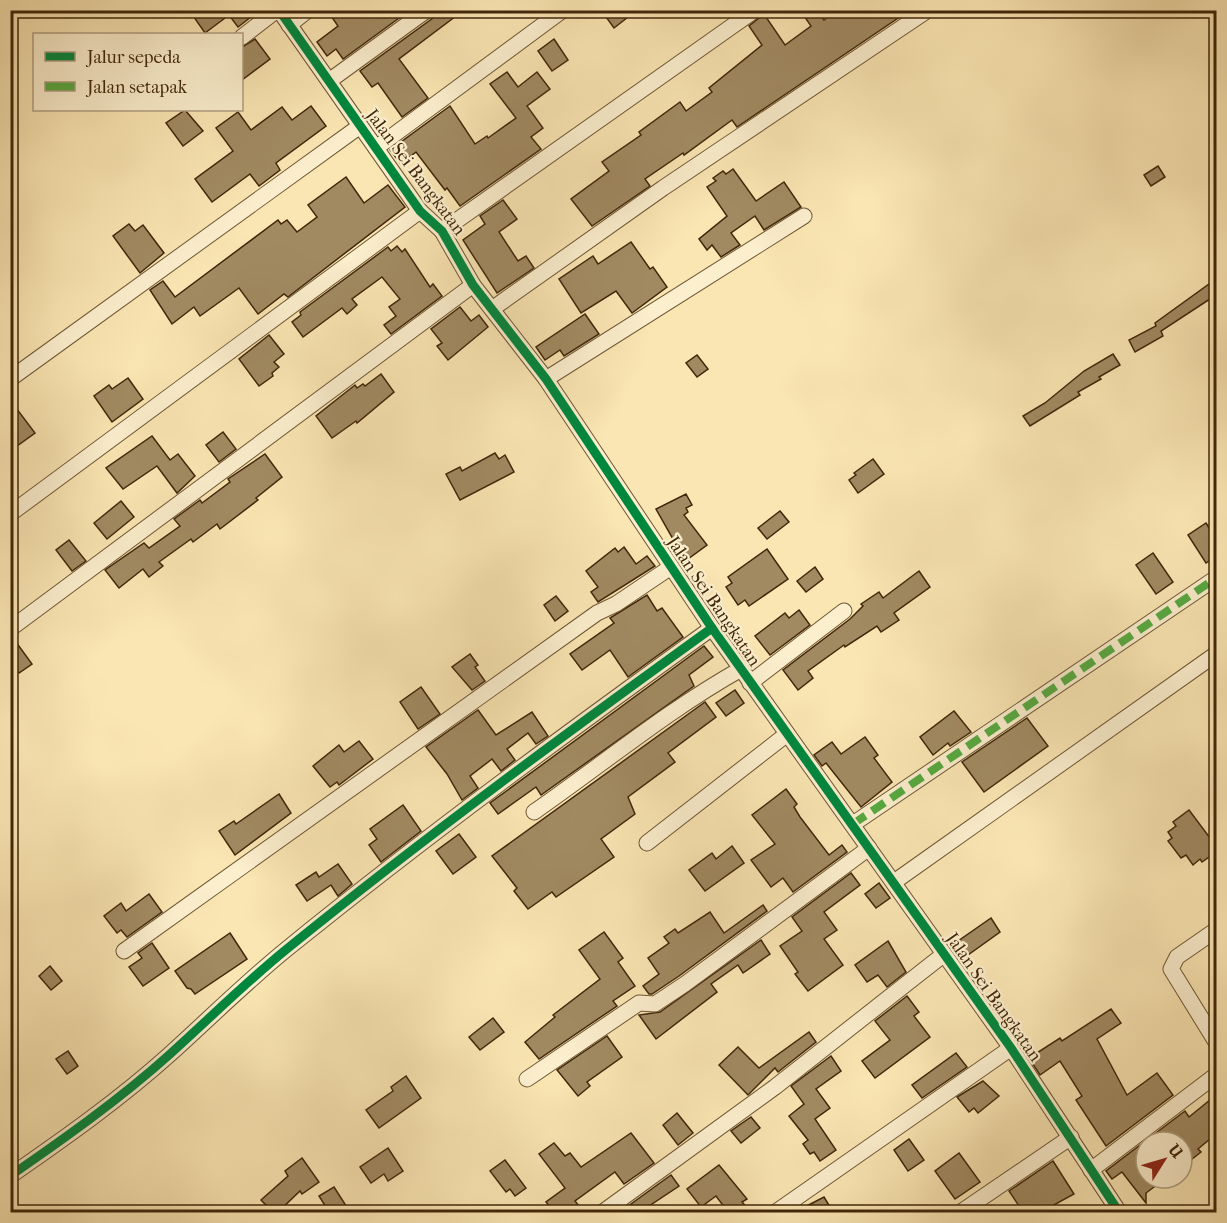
<svg xmlns="http://www.w3.org/2000/svg" width="1227" height="1223" viewBox="0 0 1227 1223" font-family="'IM FELL French Canon',serif">
<rect width="100%" height="100%" fill="#fae6b3"/>
<filter id="stains"><feTurbulence type="fractalNoise" baseFrequency=".00333" numOctaves="4"/><feColorMatrix values="0 0 0 0 .2 0 0 0 0 .09 0 0 0 0 .02 0 0 0 .5 -.17"/></filter>
<radialGradient id="worn" r=".72"><stop offset=".6" stop-color="#630" stop-opacity="0"/><stop offset="1" stop-color="#630" stop-opacity=".3"/></radialGradient>
<g fill="#a18a62" stroke="#41270a" stroke-width="1.5">
<polygon points="189,10 260,10 238,27 229,15 205,33"/>
<polygon points="327,10 410,10 343,59 336,49 327,56 317,42 338,26"/>
<polygon points="437,10 464,10 399,59 428,98 402,117 378,83 372,87 360,71 433,18"/>
<polygon points="601,10 637,10 614,28"/>
<polygon points="800,10 817,10 824,20 837,10 910,10 737,127 732,120 684,155 683,153 645,179 650,186 592,226 571,199 609,171 602,162 641,135 639,132 680,102 686,111 712,92 709,88 762,45 749,26 764,14 785,45 811,26"/>
<polygon points="255,39 270,59 242,80 242,47"/>
<polygon points="554,39 568,60 552,71 538,51"/>
<polygon points="507,72 518,87 537,72 550,89 527,106 543,128 531,137 541,149 460,206 447,188 445,190 416,152 401,164 390,150 450,106 475,144 487,136 488,138 516,118 490,84"/>
<polygon points="311,106 326,126 276,163 280,170 259,186 250,174 212,202 195,179 233,151 216,128 238,112 251,130 282,107 292,120"/>
<polygon points="185,110 203,131 183,146 166,123"/>
<polygon points="1158,166 1165,177 1151,186 1144,175"/>
<polygon points="733,169 756,201 784,182 801,207 764,230 755,216 731,233 740,245 721,257 712,245 707,250 699,239 727,216 707,187 716,181 713,178 723,171 726,174"/>
<polygon points="346,177 364,203 388,185 405,207 288,297 284,294 258,314 239,288 200,316 194,307 172,324 150,290 163,281 175,297 278,220 281,224 287,220 297,232 317,217 308,205"/>
<polygon points="503,200 517,219 499,232 518,261 526,256 534,268 497,293 463,240 485,224 480,216"/>
<polygon points="129,224 135,231 143,225 164,253 140,273 113,236"/>
<polygon points="631,242 650,269 653,267 667,287 632,313 616,291 581,313 559,279 593,256 598,264"/>
<polygon points="397,246 402,252 405,249 430,287 433,284 442,296 391,334 384,325 396,316 389,307 400,299 382,277 352,299 357,305 347,314 342,308 303,337 292,322 301,315 300,312 388,247 391,251"/>
<polygon points="1216,279 1216,295 1161,331 1163,336 1135,352 1129,340 1156,326 1155,323"/>
<polygon points="460,307 471,321 479,315 488,327 448,360 437,346 442,343 431,329"/>
<polygon points="585,314 599,334 564,356 560,350 545,360 536,347"/>
<polygon points="269,335 284,354 274,362 279,367 272,373 273,376 259,386 239,359"/>
<polygon points="1113,354 1120,365 1099,377 1101,379 1078,392 1080,395 1030,426 1023,416 1045,403 1084,371"/>
<polygon points="697,355 708,369 697,377 686,363"/>
<polygon points="381,374 394,392 357,423 356,421 332,438 316,416 355,385 357,388 363,384 365,386"/>
<polygon points="128,378 143,399 112,422 94,396 109,385 112,389"/>
<polygon points="10,400 35,433 10,451"/>
<polygon points="223,432 236,449 219,462 206,445"/>
<polygon points="152,436 170,460 178,454 195,476 177,493 157,466 123,489 106,468"/>
<polygon points="495,453 499,459 505,455 514,472 460,500 446,474 460,467 462,471"/>
<polygon points="265,454 282,477 256,498 258,500 220,529 217,524 193,542 191,539 159,562 163,566 149,577 143,569 119,588 105,570 144,543 149,548 180,526 174,519 200,500 202,503 230,482 228,479"/>
<polygon points="873,459 884,474 858,493 849,480 856,475 854,473"/>
<polygon points="686,494 692,505 686,508 688,512 684,515 707,545 688,559 673,539 656,509"/>
<polygon points="121,501 134,517 107,539 94,523"/>
<polygon points="780,511 789,522 767,539 758,528"/>
<polygon points="1206,523 1216,539 1216,556 1206,563 1188,535"/>
<polygon points="69,540 86,561 72,571 56,550"/>
<polygon points="624,547 636,564 647,556 655,566 598,602 591,592 598,587 586,571 615,548 618,552"/>
<polygon points="767,549 788,579 749,606 745,600 738,605 726,587 732,583 728,577"/>
<polygon points="1153,553 1173,582 1156,594 1136,565"/>
<polygon points="815,567 823,579 806,592 797,581"/>
<polygon points="919,571 930,587 894,613 899,620 881,632 877,626 845,647 844,645 808,671 813,678 798,690 783,670 850,619 863,606 861,604 879,592 883,598"/>
<polygon points="647,595 657,611 662,608 683,637 628,677 610,650 582,670 570,654 614,623 610,618"/>
<polygon points="556,596 568,611 555,621 544,605"/>
<polygon points="799,610 810,625 770,655 755,636 785,613 789,618"/>
<polygon points="13,638 32,664 19,673 10,662"/>
<polygon points="704,646 713,657 689,675 694,686 541,795 536,787 498,814 490,803"/>
<polygon points="470,654 478,665 475,667 485,681 472,690 452,667"/>
<polygon points="421,687 440,714 418,729 400,702"/>
<polygon points="735,690 744,703 726,716 716,703"/>
<polygon points="705,702 716,717 668,753 675,762 628,797 635,814 601,839 614,857 556,897 552,892 528,909 514,891 517,888 492,856"/>
<polygon points="478,710 496,735 532,712 548,736 536,744 528,733 507,749 515,760 501,771 492,759 470,776 478,788 462,800 447,774 426,747"/>
<polygon points="954,711 971,732 950,746 948,743 933,755 920,737"/>
<polygon points="1027,718 1048,746 984,792 962,762"/>
<polygon points="865,737 878,755 874,758 892,782 861,807 826,763 822,766 814,755 832,742 841,754"/>
<polygon points="359,741 373,759 339,785 337,782 330,787 313,766 339,745 344,752"/>
<polygon points="786,789 797,804 794,807 800,817 829,855 842,845 847,852 793,892 783,878 771,887 751,860 775,844 752,815"/>
<polygon points="279,794 291,813 235,855 219,831 234,821 236,824"/>
<polygon points="403,805 421,831 381,862 369,845 377,839 370,829"/>
<polygon points="1189,810 1216,846 1216,852 1202,862 1200,859 1193,865 1186,855 1181,858 1168,841 1172,838 1168,832 1176,826 1173,822"/>
<polygon points="459,834 476,857 453,874 436,851"/>
<polygon points="732,846 744,863 705,891 689,870 712,853 716,859"/>
<polygon points="338,864 352,884 338,896 331,885 307,901 296,885 316,872 319,877"/>
<polygon points="851,873 860,885 824,912 837,930 824,939 843,965 808,991 795,974 798,972 780,946 802,931 792,917"/>
<polygon points="879,883 890,898 876,908 865,894"/>
<polygon points="149,894 162,912 127,937 121,930 117,933 104,916 121,903 126,911"/>
<polygon points="763,905 767,911 679,976 652,994 649,994 643,986 659,974 648,958 669,943 664,937 675,929 678,933 710,912 724,933"/>
<polygon points="991,918 1000,932 961,960 951,946"/>
<polygon points="604,932 623,958 618,962 635,986 613,1001 617,1006 539,1059 525,1042 555,1017 553,1015 600,979 579,950"/>
<polygon points="230,933 247,959 195,994 191,989 187,988 175,971"/>
<polygon points="761,940 770,954 743,973 738,965 711,984 717,992 656,1039 639,1015 660,1012"/>
<polygon points="888,941 906,972 887,987 878,975 867,982 855,965"/>
<polygon points="152,943 169,968 143,986 129,967 142,958 138,953"/>
<polygon points="50,966 62,981 51,990 39,976"/>
<polygon points="907,996 919,1012 914,1016 930,1037 875,1078 862,1061 890,1040 875,1021"/>
<polygon points="1111,1009 1121,1023 1097,1039 1127,1095 1157,1073 1173,1095 1106,1146 1076,1100 1082,1096 1060,1061 1040,1075 1029,1058 1060,1038 1062,1041"/>
<polygon points="493,1018 504,1032 480,1050 469,1037"/>
<polygon points="809,1032 816,1042 778,1072 775,1068 748,1095 719,1065 738,1047 759,1068"/>
<polygon points="607,1036 622,1057 587,1082 590,1086 578,1096 557,1070"/>
<polygon points="68,1051 78,1066 67,1074 56,1059"/>
<polygon points="956,1053 967,1067 922,1098 912,1085"/>
<polygon points="831,1056 841,1071 816,1089 830,1108 815,1119 836,1150 820,1161 814,1152 810,1154 803,1144 808,1140 789,1116 804,1104 791,1086"/>
<polygon points="406,1076 421,1098 379,1128 366,1110 393,1091 391,1087"/>
<polygon points="983,1081 999,1096 978,1113 974,1108 969,1112 957,1097"/>
<polygon points="1216,1095 1216,1134 1198,1149 1201,1152 1182,1167 1182,1142 1144,1142 1185,1111 1189,1117"/>
<polygon points="677,1113 693,1133 678,1145 663,1125"/>
<polygon points="751,1117 760,1128 741,1143 731,1131"/>
<polygon points="631,1133 654,1163 624,1184 615,1172 575,1201 584,1212 554,1212 546,1202 565,1188 539,1154 554,1143 565,1156 570,1153 581,1167"/>
<polygon points="909,1139 924,1160 908,1171 894,1150"/>
<polygon points="1140,1145 1146,1154 1146,1178 1166,1178 1146,1193 1146,1203 1122,1172 1112,1179 1106,1171"/>
<polygon points="388,1148 403,1171 388,1181 384,1174 371,1183 360,1167"/>
<polygon points="959,1153 980,1182 955,1199 935,1171"/>
<polygon points="302,1158 319,1182 302,1194 300,1191 278,1212 273,1212 261,1200 288,1176 285,1171"/>
<polygon points="505,1160 526,1188 515,1196 510,1189 506,1192 490,1171"/>
<polygon points="1053,1161 1074,1194 1041,1212 1023,1212 1009,1191"/>
<polygon points="719,1165 747,1199 742,1202 751,1212 728,1212 716,1196 701,1207 687,1189"/>
<polygon points="671,1175 679,1186 640,1212 620,1212"/>
<polygon points="334,1187 350,1212 329,1212 319,1196"/>
<polygon points="824,1197 833,1212 795,1212"/>
</g>
<g fill="none" stroke-linecap="round" stroke-linejoin="round">
<defs>
<g id="street">
<polyline points="279,10 420,211 442,231 473,285 546,379 712,628 1011,1048 1119,1212"/>
<polyline points="289,25 308,10"/>
<polyline points="242,37 277,10"/>
<polyline points="329,81 427,10"/>
<polyline points="376,148 563,10"/>
<polyline points="442,231 755,10"/>
<polyline points="492,309 663,188 928,10"/>
<polyline points="10,379 360,126"/>
<polyline points="546,379 804,216"/>
<polyline points="10,514 420,211"/>
<polyline points="10,629 473,285"/>
<polyline points="750,683 844,611"/>
<path d="M534,812C603,764 668,710 741,669"/>
<polyline points="853,824 1216,578"/>
<polyline points="647,843 787,734"/>
<polyline points="894,882 1216,654"/>
<polyline points="1216,930 1177,957 1171,969 1216,1042"/>
<polyline points="124,951 597,613 616,604 671,567"/>
<polyline points="527,1079 639,1003 655,1004 685,984 869,848"/>
<polyline points="1091,1170 1216,1075"/>
<path d="M10,1176C65,1138 120,1099 169,1055C209,1019 246,982 288,948C425,837 568,732 712,628"/>
<polyline points="603,1212 775,1087 943,955"/>
<polyline points="776,1212 1011,1048"/>
<polyline points="961,1212 1071,1137"/>
</g>
</defs>
<use href="#street" stroke="#6f5734" stroke-width="17"/>
<use href="#street" stroke="#fcefce" stroke-width="15"/>
<polyline stroke="#56aa41" stroke-width="8" stroke-dasharray="15 8" stroke-linecap="butt" points="853,824 1216,578"/>
<defs>
<g id="cycleway">
<polyline points="279,10 420,211 442,231 473,285 546,379 712,628 1011,1048 1119,1212"/>
<path d="M10,1176C65,1138 120,1099 169,1055C209,1019 246,982 288,948C425,837 568,732 712,628"/>
</g>
</defs>
<use href="#cycleway" stroke="#fcefce" stroke-width="13"/>
<use href="#cycleway" stroke="#00873e" stroke-width="9"/>
</g>
<g text-anchor="middle" stroke-width="4.5" stroke-linejoin="round" paint-order="stroke">
<g font-size="18" fill="#41270a" stroke="#fcefce">
<text transform="translate(416 172) rotate(53)" y="6">Jalan Sei Bangkatan</text>
<text transform="translate(714 601) rotate(56)" y="6">Jalan Sei Bangkatan</text>
<text transform="translate(994 997) rotate(55)" y="6">Jalan Sei Bangkatan</text>
</g>
</g>
<rect width="1227" height="1223" fill="none" stroke="#fae6b3" stroke-width="36"/>
<rect x="12" y="12" width="1203" height="1199" fill="none" stroke="#41270a" stroke-width="3"/>
<rect x="18" y="18" width="1191" height="1187" fill="none" stroke="#41270a" stroke-width="1.5"/>
<rect x="33" y="33" width="210" height="78" fill="#fcefce" stroke="#b19f80" stroke-width="1.5"/>
<rect x="45" y="52" width="30" height="9" fill="#00873e" stroke="#b19f80" stroke-width="1.5"/>
<text x="87" y="63" font-size="18" fill="#41270a">Jalur sepeda</text>
<rect x="45" y="82" width="30" height="9" fill="#56aa41" stroke="#b19f80" stroke-width="1.5"/>
<text x="87" y="93" font-size="18" fill="#41270a">Jalan setapak</text>
<g transform="translate(1164 1160) rotate(53)"><circle r="28" fill="#fcefce" stroke="#b19f80" stroke-width="1.5"/>
<path d="M0-4.5L10 22L0 15L-10 22Z" fill="#8f2418"/>
<text y="-9" font-size="16" font-weight="bold" text-anchor="middle" fill="#41270a">U</text>
</g>
<rect width="100%" height="100%" filter="url(#stains)"/>
<rect width="100%" height="100%" fill="url(#worn)"/>
</svg>
